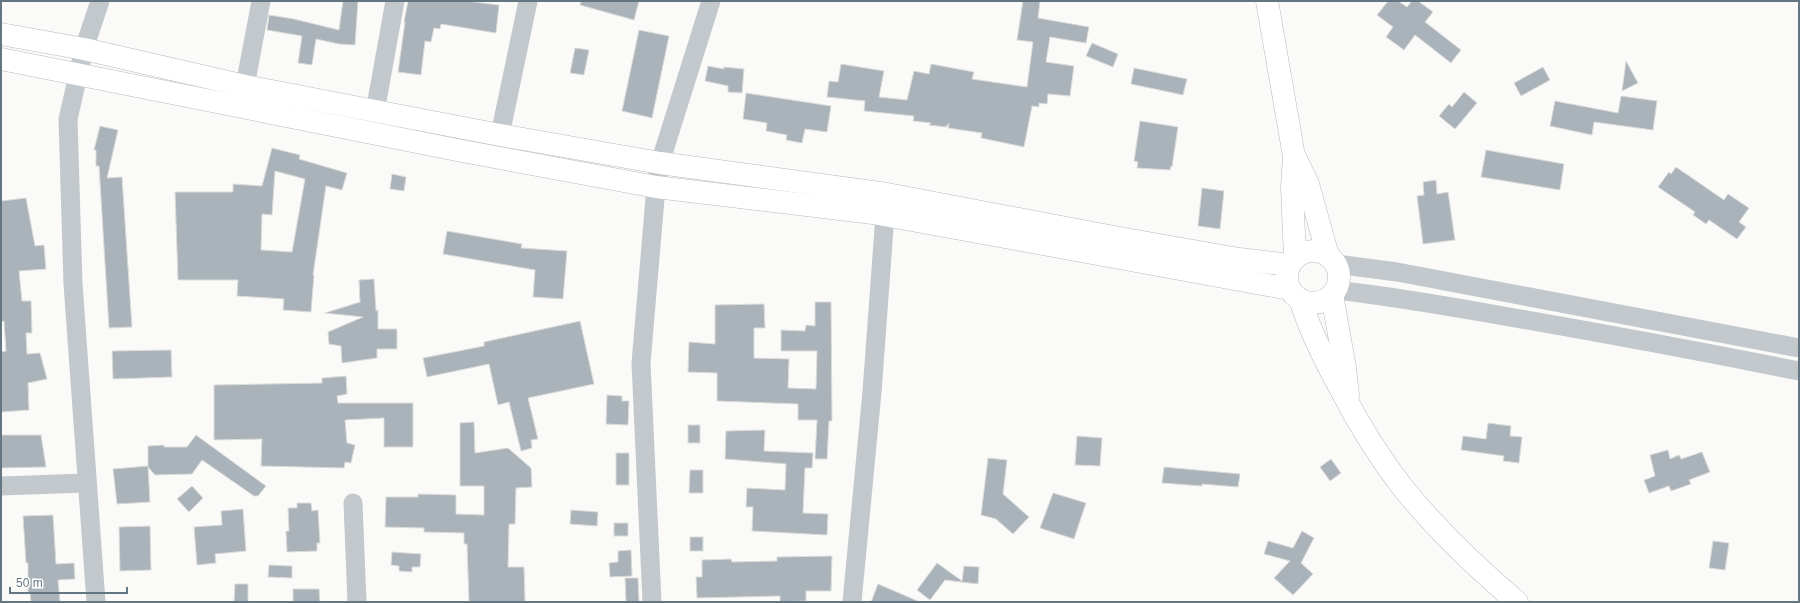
<svg xmlns="http://www.w3.org/2000/svg" width="1800" height="603" viewBox="0 0 1800 603" font-family="Arial,sans-serif">
<rect width="100%" height="100%" fill="#fafaf8"/>
<g fill="#aab3b9" stroke="#dcdcda" fill-rule="evenodd">
<polygon points="343,1 358,1 355,45 339,44 316,39 312,65 298,63 302,36 267,30 269,15 294,19 339,30"/>
<polygon points="408,1 466,1 499,5 496,33 441,24 440,29 434,28 431,42 425,41 421,75 398,72 405,22 404,22"/>
<polygon points="581,1 639,1 634,20 580,5"/>
<polygon points="1023,1 1040,1 1038,18 1089,27 1086,43 1050,37 1046,62 1074,66 1070,96 1048,94 1047,104 1039,103 1039,107 1032,106 1024,147 981,138 982,133 948,128 949,123 946,127 929,125 931,123 913,121 914,116 864,111 865,101 827,97 829,81 838,82 841,64 884,71 879,97 907,100 914,71 929,74 931,64 974,72 972,79 1027,87 1033,42 1017,40"/>
<polygon points="1388,1 1398,1 1407,7 1412,1 1418,1 1433,12 1425,22 1461,50 1451,63 1415,35 1404,50 1386,37 1393,27 1377,15"/>
<polygon points="639,30 669,36 652,118 622,111"/>
<polygon points="1092,43 1118,54 1113,67 1086,56"/>
<polygon points="575,48 589,50 584,75 570,73"/>
<polygon points="1626,61 1638,83 1622,91"/>
<polygon points="708,66 724,69 724,67 744,69 742,93 728,92 728,86 705,81"/>
<polygon points="1543,67 1550,80 1521,96 1514,83"/>
<polygon points="1134,68 1187,79 1183,95 1131,84"/>
<polygon points="1464,92 1477,103 1455,129 1439,116 1449,104 1452,107"/>
<polygon points="746,93 831,106 827,132 805,129 802,143 786,140 787,135 766,131 767,123 743,119"/>
<polygon points="1621,96 1657,101 1653,130 1594,122 1592,135 1550,126 1555,101 1618,113"/>
<polygon points="1140,121 1178,127 1172,167 1171,166 1170,170 1137,168 1138,162 1134,161"/>
<polygon points="100,126 118,130 107,178 122,177 132,327 109,328 99,166 96,166 96,150 94,150"/>
<path d="M272,148L300,155L299,159L347,173L342,190L326,186L313,275H314L311,312L283,310L284,299L237,296L238,280H178L175,192H233V184L262,186ZM275,171L305,179L292,252L261,250L262,214L272,215Z"/>
<polygon points="1486,150 1564,164 1560,190 1481,177"/>
<polygon points="1676,167 1724,200 1728,194 1749,208 1739,222 1746,227 1737,239 1709,220 1706,224 1693,215 1695,212 1658,187 1669,172 1671,174"/>
<polygon points="392,174 406,177 404,191 390,189"/>
<polygon points="1436,180 1437,194 1448,192 1455,240 1423,244 1417,196 1424,195 1423,182"/>
<polygon points="1202,188 1224,191 1220,229 1198,226"/>
<polygon points="26,198 35,246 44,245 46,269 19,271 22,301 31,301 32,333 26,333 27,354 40,353 47,379 28,383 29,410 1,412 1,352 6,351 4,321 1,322 1,201"/>
<polygon points="447,231 522,244 521,248 567,251 563,299 533,297 535,270 443,254"/>
<polygon points="374,279 376,311 378,310 378,329 397,329 397,349 377,349 377,358 342,363 341,346 329,344 328,332 363,317 325,313 360,302 359,280"/>
<polygon points="815,302 831,302 832,421 829,421 827,459 815,459 817,420 798,420 798,404 717,401 717,373 688,372 689,342 715,344 715,305 764,304 765,328 754,328 754,358 789,359 788,388 816,389 817,351 781,351 781,330 805,331 806,325 815,326"/>
<polygon points="580,321 594,384 528,398 538,439 531,440 532,448 521,451 509,402 498,405 489,364 427,377 423,358 484,346 484,342"/>
<polygon points="171,350 172,377 113,379 112,351"/>
<polygon points="346,376 347,394 337,396 338,403 413,403 413,447 384,447 384,418 345,420 347,443 355,445 351,463 345,462 344,468 261,466 262,439 214,440 214,385 322,383 322,378"/>
<polygon points="607,395 622,396 622,401 629,401 628,425 606,424"/>
<polygon points="474,422 475,453 508,448 531,468 532,487 516,488 515,524 509,524 508,567 524,567 525,602 469,602 467,544 464,544 464,533 424,532 424,528 385,527 386,497 418,497 418,494 456,495 456,514 484,515 484,486 460,486 460,423"/>
<polygon points="1488,423 1511,426 1510,436 1522,437 1519,463 1503,461 1504,456 1461,450 1463,436 1486,439"/>
<rect x="688" y="425" width="12" height="18"/>
<polygon points="765,430 764,451 813,453 812,468 805,468 803,513 828,514 827,535 752,531 753,507 746,507 747,488 785,490 786,464 725,459 726,431"/>
<polygon points="1,435 41,435 46,467 1,468"/>
<polygon points="196,435 266,486 258,496 254,496 202,460 192,474 155,475 148,467 148,446 164,445 164,447 187,447"/>
<polygon points="1077,436 1102,438 1100,466 1075,465"/>
<polygon points="1668,450 1670,459 1679,455 1681,459 1702,452 1710,472 1689,480 1691,484 1671,491 1669,486 1649,493 1644,480 1655,476 1650,455"/>
<rect x="616" y="453" width="13" height="32"/>
<polygon points="988,458 1007,460 1003,494 1029,517 1013,534 996,519 981,515"/>
<polygon points="1331,459 1341,473 1330,481 1320,467"/>
<polygon points="148,466 150,502 117,504 113,469"/>
<polygon points="1164,467 1240,474 1238,487 1202,484 1202,486 1162,483"/>
<polygon points="690,470 703,470 703,493 689,493"/>
<polygon points="192,486 203,498 189,512 177,499"/>
<polygon points="1053,493 1086,503 1074,539 1040,528"/>
<polygon points="297,503 311,503 312,511 318,510 320,543 317,543 317,551 287,552 286,531 289,531 288,508 297,508"/>
<polygon points="243,509 246,551 215,554 216,563 197,565 194,527 222,525 221,511"/>
<polygon points="571,510 598,512 597,526 570,524"/>
<polygon points="53,515 56,564 74,563 75,579 58,580 60,602 31,602 30,593 28,593 28,563 26,563 23,516"/>
<rect x="614" y="523" width="14" height="13"/>
<polygon points="150,526 151,570 120,571 119,527"/>
<polygon points="1302,531 1314,538 1301,563 1313,574 1293,595 1274,578 1290,561 1264,554 1268,541 1293,548"/>
<rect x="690" y="537" width="13" height="14"/>
<polygon points="1713,541 1729,543 1725,570 1709,568"/>
<polygon points="631,550 632,576 610,577 609,563 618,562 618,551"/>
<polygon points="392,552 421,554 420,567 412,567 412,572 399,571 399,566 391,565"/>
<polygon points="832,556 831,591 806,591 806,601 780,602 780,596 697,598 696,577 702,577 702,560 731,559 732,562 777,561 777,557"/>
<polygon points="937,563 962,581 964,566 979,567 978,584 945,580 930,600 917,590"/>
<polygon points="269,565 292,566 292,578 268,577"/>
<polygon points="625,578 638,578 639,602 626,602"/>
<polygon points="235,584 248,584 248,602 234,602"/>
<polygon points="878,584 920,602 871,602"/>
<polygon points="293,589 319,589 320,602 293,602"/>
</g>
<g fill="none" stroke-linecap="round" stroke-linejoin="round">
<defs>
<g id="secondary">
<polyline points="1267,1 1294,156 1292,187 1295,258"/>
<polyline points="1295,157 1308,184 1328,256"/>
</g>
<g id="primary">
<polyline points="1,34 84,49 245,86 500,135 660,163 887,194 1119,238 1239,259 1290,265"/>
<polyline points="1,59 457,150 656,187 873,213 1290,289"/>
<circle cx="1313" cy="277" r="26"/>
<polyline points="1332,295 1345,368 1348,395"/>
<path d="M1300,299C1310,331 1324,359 1340,388C1358,423 1379,457 1403,488C1437,530 1477,568 1517,602"/>
</g>
</defs>
<use href="#secondary" stroke="#b3babf" stroke-width="23"/>
<use href="#primary" stroke="#b5babe" stroke-width="23"/>
<g stroke="#c3c8cc" stroke-width="19">
<polyline points="245,86 261,1"/>
<polyline points="375,112 395,1"/>
<polyline points="500,135 528,1"/>
<polyline points="1336,264 1397,272 1799,348"/>
<path d="M1335,290C1400,297 1463,309 1527,320C1618,336 1709,353 1799,371"/>
<polyline points="1,486 86,483"/>
<polyline points="353,503 357,602"/>
<polyline points="96,602 73,284 68,119 84,49 100,1"/>
<polyline points="652,602 641,363 656,187 660,163 711,1"/>
<polyline points="852,602 872,392 885,215"/>
</g>
<use href="#secondary" stroke="#fff" stroke-width="22"/>
<use href="#primary" stroke="#fff" stroke-width="22"/>
</g>
<rect width="1800" height="603" fill="none" stroke="#657683" stroke-width="4"/>
<path d="M10 587v6h117v-6" fill="none" stroke="#657683" stroke-width="2"/>
<text x="16" y="587" font-size="12" fill="#657683" stroke="#ffffff" stroke-width="3" paint-order="stroke">50 m</text>
</svg>
